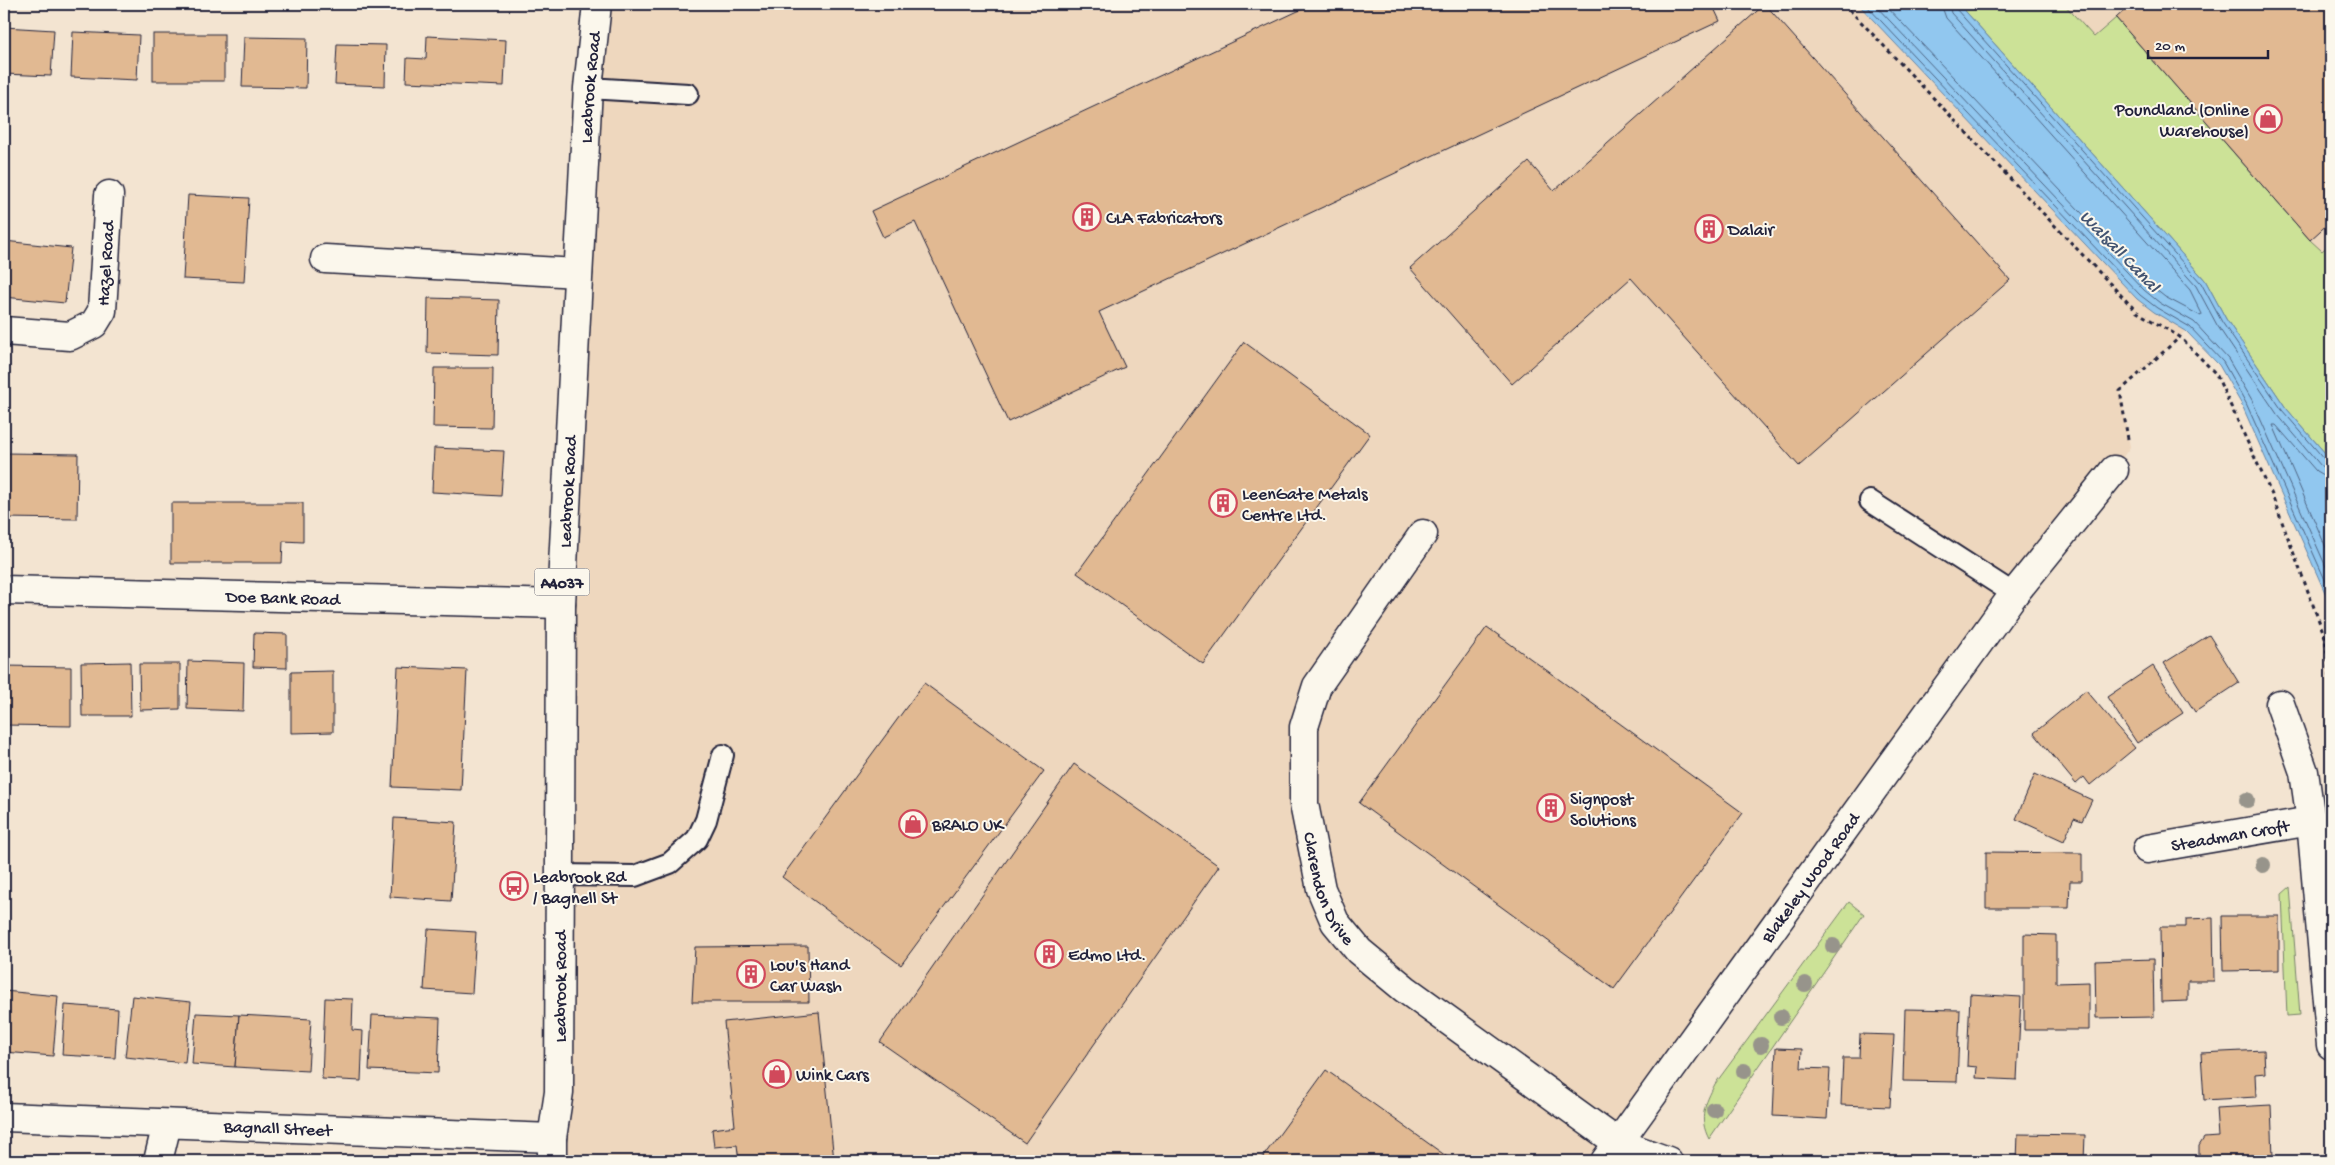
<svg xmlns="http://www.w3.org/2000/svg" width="2335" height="1165" viewBox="0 0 2335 1165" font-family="'Gochi Hand',sans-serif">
<rect width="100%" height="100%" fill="#f3e4d1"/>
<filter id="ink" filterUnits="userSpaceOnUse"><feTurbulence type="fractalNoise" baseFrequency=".02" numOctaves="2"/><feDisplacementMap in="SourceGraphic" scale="10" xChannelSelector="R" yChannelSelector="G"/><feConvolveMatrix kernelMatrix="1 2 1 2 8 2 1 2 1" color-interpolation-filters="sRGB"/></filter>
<g filter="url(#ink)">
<polygon fill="#eed7be" points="597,4 2331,4 2331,513 2193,324 2120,391 2130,447 2114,470 1605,1161 552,1161 560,688"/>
<g fill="#cce297" stroke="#778269">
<polygon points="1959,4 2064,4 2094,37 2116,18 2310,240 2322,251 2331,243 2331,460 2286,408 2226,319 2205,280"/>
<polygon points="2290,887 2300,1015 2287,1016 2282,894"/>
<path d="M1849,902L1864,914L1709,1139C1698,1118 1705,1104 1715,1084Z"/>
</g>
<polygon fill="#91c7ef" stroke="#6585a7" points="1858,4 1959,4 2205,280 2226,319 2286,408 2331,460 2331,606 2242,405 2219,365 2186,331 2154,312 2137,299"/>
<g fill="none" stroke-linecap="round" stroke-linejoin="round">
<g stroke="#4e6483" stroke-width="1">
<polyline points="1865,4 2140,295 2157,308 2190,327 2223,362 2246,403 2331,593"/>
<polyline points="1874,4 2144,290 2160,303 2194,322 2228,359 2252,400 2331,578"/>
<polyline points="1884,4 2150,285 2165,297 2201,316 2202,314 2190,290 1946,18 1941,4"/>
<polyline points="1949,4 1951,13 2196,286 2217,325 2277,414 2321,466 2331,469"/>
<polyline points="1955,4 1956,9 2201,283 2222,322 2282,410 2326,461 2331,463"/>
<polyline points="2331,477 2323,475 2316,471 2276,425 2273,425 2331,559"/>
</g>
</g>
<g fill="#e1b992" stroke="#22223b">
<polygon points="1313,4 1712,4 1720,21 1099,312 1125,367 1008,422 915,222 883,237 871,211"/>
<polygon points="1765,4 2010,280 1799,466 1631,278 1512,384 1410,268 1529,162 1554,191"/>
<polygon points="2123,4 2331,4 2331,221 2310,240 2116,18 2127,8"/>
<polygon points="4,27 54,30 51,76 4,74"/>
<polygon points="73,32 139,35 137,80 71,77"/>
<rect x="153" y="34" width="71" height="47"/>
<polygon points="427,36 506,40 504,86 406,82 407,58 426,59"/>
<polygon points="244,37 307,38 306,88 242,87"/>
<polygon points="337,44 386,45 385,86 335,84"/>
<polygon points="188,195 249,198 244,282 183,279"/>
<polygon points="4,241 71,248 65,303 4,297"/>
<polygon points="428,298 499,300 498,355 427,353"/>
<polygon points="1244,342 1370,434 1203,664 1077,573"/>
<polygon points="434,368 493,368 492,428 433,427"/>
<polygon points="434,448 504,451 501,496 432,492"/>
<polygon points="4,453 78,454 77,519 4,518"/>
<polygon points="171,503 303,503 303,542 283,541 282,563 171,563"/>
<polygon points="1487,627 1743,813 1614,989 1359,803"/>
<polygon points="254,633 287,634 287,668 253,667"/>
<polygon points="2209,635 2239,683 2195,712 2164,663"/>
<polygon points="188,661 244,663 243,711 187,709"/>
<polygon points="130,662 131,716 82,716 81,663"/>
<polygon points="139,664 180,664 180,709 140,710"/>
<polygon points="4,666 71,667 71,726 4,725"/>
<polygon points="2153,666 2183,713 2137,743 2107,697"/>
<polygon points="398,667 467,670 461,790 392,787"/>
<polygon points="333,671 333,732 291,733 291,672"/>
<polygon points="924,683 1044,771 901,965 782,877"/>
<polygon points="2086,690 2135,748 2090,785 2084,777 2076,784 2034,733"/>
<polygon points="1074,764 1219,866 1025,1143 880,1042"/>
<polygon points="2035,774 2092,800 2082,821 2074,818 2064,841 2016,819"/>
<polygon points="394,818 456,822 451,901 390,897"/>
<polygon points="1986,852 2082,853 2082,881 2070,881 2069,908 1986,908"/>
<polygon points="2222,916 2279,916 2279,970 2223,971"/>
<polygon points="2213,918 2214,981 2188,981 2188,1001 2161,1002 2160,927 2186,927 2186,919"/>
<polygon points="428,929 476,932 472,993 424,990"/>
<polygon points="2024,934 2056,935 2056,983 2089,982 2089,1030 2024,1030"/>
<polygon points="808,946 809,1002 692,1002 695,947"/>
<polygon points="2153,959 2154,1017 2096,1018 2095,961"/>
<polygon points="4,991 58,996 53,1056 4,1052"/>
<polygon points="1970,994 2021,997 2017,1080 1976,1078 1977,1067 1967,1066"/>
<polygon points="132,996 191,1002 185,1063 125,1057"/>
<polygon points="325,998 353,999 352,1030 363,1031 361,1081 322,1079"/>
<polygon points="65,1005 118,1009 115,1058 62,1055"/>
<polygon points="1905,1009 1960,1010 1957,1082 1903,1081"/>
<polygon points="819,1012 834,1161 739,1161 737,1145 714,1147 712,1129 735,1126 724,1022"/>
<polygon points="196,1013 239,1015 235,1067 192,1064"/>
<polygon points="239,1015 311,1019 308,1071 235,1067"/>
<polygon points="372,1015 440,1018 438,1073 369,1070"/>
<polygon points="1860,1034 1894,1035 1890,1107 1841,1105 1843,1058 1859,1058"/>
<polygon points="1776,1048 1802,1049 1801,1068 1830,1069 1827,1119 1773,1116"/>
<polygon points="2264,1050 2265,1073 2255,1074 2256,1097 2204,1100 2201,1053"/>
<polygon points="1326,1070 1453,1161 1260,1161"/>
<polygon points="2271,1105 2273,1157 2207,1160 2199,1155 2199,1146 2204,1138 2218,1137 2216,1108"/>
<polygon points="2018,1134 2085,1135 2084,1161 2017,1161"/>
</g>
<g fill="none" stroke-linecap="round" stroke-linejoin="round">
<defs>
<g id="service">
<polyline points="588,88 688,94"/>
<polyline points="1870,501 2014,594"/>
<polyline points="559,875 635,876 670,863 697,839 706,820 723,755"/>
</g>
<g id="minor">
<polyline points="325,259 578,273"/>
<path id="s1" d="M4,331L70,336L94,324L102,311L109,195"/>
<path id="s2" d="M1423,534L1317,686L1304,727V804L1321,889L1335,922L1359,951L1405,989L1618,1143L1668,1161"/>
<path id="s3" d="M4,590L561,604"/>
<polyline points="2280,704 2304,772 2311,821 2331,1045"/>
<path id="s4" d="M2147,849L2311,821"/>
<path id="s5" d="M4,1117L552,1138"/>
<polyline points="158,1161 167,1124"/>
<path id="s6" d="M1605,1161L2014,594L2114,470"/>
</g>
<g id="primary">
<path id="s7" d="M552,1161V1138L559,1092L561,604L588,88L597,4"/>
</g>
</defs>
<use href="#service" stroke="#22223b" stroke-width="24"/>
<use href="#minor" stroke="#22223b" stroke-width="31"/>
<use href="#primary" stroke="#22223b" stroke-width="31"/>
<g stroke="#22223b" stroke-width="3" stroke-dasharray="4 4" stroke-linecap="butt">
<polyline points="1844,4 2137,312 2180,337 2216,374 2272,495 2325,637 2331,683"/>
<polyline points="2128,439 2120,391 2180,337"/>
</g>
<use href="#service" stroke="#fbf7ec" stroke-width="20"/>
<use href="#minor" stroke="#fbf7ec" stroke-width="28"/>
<use href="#primary" stroke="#fbf7ec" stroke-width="28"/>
</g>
<g fill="#97948b">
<circle cx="2247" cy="800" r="8"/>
<circle cx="2263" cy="865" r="8"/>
<circle cx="1833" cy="946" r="8"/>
<circle cx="1805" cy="984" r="8"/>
<circle cx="1781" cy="1017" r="8"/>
<circle cx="1761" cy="1045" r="8"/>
<circle cx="1744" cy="1071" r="8"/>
<circle cx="1714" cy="1110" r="8"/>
</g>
</g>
<defs>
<symbol id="shop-ring" viewBox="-11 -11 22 22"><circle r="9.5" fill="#fbf7ec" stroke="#d1495b" stroke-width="1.5"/><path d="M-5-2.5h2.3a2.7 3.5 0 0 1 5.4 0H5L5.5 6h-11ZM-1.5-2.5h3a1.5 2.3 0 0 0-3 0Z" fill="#d1495b"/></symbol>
<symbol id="building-ring" viewBox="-11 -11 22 22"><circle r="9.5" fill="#fbf7ec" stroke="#d1495b" stroke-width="1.5"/><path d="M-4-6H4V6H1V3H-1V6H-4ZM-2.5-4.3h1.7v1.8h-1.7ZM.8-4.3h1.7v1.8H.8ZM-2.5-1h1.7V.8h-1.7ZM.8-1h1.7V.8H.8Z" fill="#d1495b"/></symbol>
<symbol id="bus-ring" viewBox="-11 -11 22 22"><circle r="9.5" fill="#fbf7ec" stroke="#d1495b" stroke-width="1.5"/><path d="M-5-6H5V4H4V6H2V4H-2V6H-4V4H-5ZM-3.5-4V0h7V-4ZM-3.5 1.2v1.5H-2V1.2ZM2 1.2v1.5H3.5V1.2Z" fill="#d1495b"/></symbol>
</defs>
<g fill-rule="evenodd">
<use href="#shop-ring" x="2252" y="103" width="32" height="32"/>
<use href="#building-ring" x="1071" y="201" width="32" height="32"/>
<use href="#building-ring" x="1693" y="213" width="32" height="32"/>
<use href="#building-ring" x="1207" y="487" width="32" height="32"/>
<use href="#building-ring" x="1535" y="792" width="32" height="32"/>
<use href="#shop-ring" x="897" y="808" width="32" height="32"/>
<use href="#bus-ring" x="498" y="870" width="32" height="32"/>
<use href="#building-ring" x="1033" y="938" width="32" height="32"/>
<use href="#building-ring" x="735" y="958" width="32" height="32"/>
<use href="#shop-ring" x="761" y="1058" width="32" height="32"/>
</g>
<g text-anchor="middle" stroke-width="4" stroke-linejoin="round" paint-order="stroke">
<rect fill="#fbf7ec" stroke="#636270" stroke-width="1" x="534.5" y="568.5" width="55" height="27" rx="4"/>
<g font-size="16" font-weight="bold" fill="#22223b">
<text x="562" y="588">A4037</text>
</g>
<g font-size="18" fill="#22223b" stroke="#fbf7ec">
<text dy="6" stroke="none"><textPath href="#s7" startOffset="1075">Leabrook Road</textPath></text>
<text dy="6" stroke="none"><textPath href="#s1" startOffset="156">Hazel Road</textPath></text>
<text dy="6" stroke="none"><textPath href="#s7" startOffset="670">Leabrook Road</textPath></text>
<text dy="6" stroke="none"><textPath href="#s3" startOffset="279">Doe Bank Road</textPath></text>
<text dy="6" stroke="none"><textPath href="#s4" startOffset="84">Steadman Croft</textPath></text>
<text dy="6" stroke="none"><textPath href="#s6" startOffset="350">Blakeley Wood Road</textPath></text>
<text dy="6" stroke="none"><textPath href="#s2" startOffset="394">Clarendon Drive</textPath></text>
<text dy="6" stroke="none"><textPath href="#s7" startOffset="175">Leabrook Road</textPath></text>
<text dy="6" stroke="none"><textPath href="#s5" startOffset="274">Bagnall Street</textPath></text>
</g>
<g font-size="18" fill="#22223b" stroke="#fbf7ec" text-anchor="start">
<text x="2249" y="115" text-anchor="end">Poundland (Online<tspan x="2249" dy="21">Warehouse)</tspan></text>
<text x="1106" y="223">CLA Fabricators</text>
<text x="1728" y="235">Dalair</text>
<text x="1242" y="499">LeenGate Metals<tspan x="1242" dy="21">Centre Ltd.</tspan></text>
<text x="1570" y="804">Signpost<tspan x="1570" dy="21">Solutions</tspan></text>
<text x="932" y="830">BRALO UK</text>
<text x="533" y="882">Leabrook Rd<tspan x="533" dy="21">/ Bagnell St</tspan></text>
<text x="1068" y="960">Edmo Ltd.</text>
<text x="770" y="970">Lou's Hand<tspan x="770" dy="21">Car Wash</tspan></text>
<text x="796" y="1080">Wink Cars</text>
</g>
<g font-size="19" font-style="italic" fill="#435471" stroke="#fbf7ec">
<text transform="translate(2121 250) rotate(46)" y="7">Walsall Canal</text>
</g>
</g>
<rect width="2335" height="1165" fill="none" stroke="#fbf7ec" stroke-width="20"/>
<rect x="10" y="10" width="2315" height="1145" fill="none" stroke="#22223b" stroke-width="2" filter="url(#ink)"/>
<path d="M2148 50v8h120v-8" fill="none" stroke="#22223b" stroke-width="2.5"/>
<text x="2155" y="50" font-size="15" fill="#22223b" stroke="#fbf7ec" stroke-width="4" paint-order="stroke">20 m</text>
</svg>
